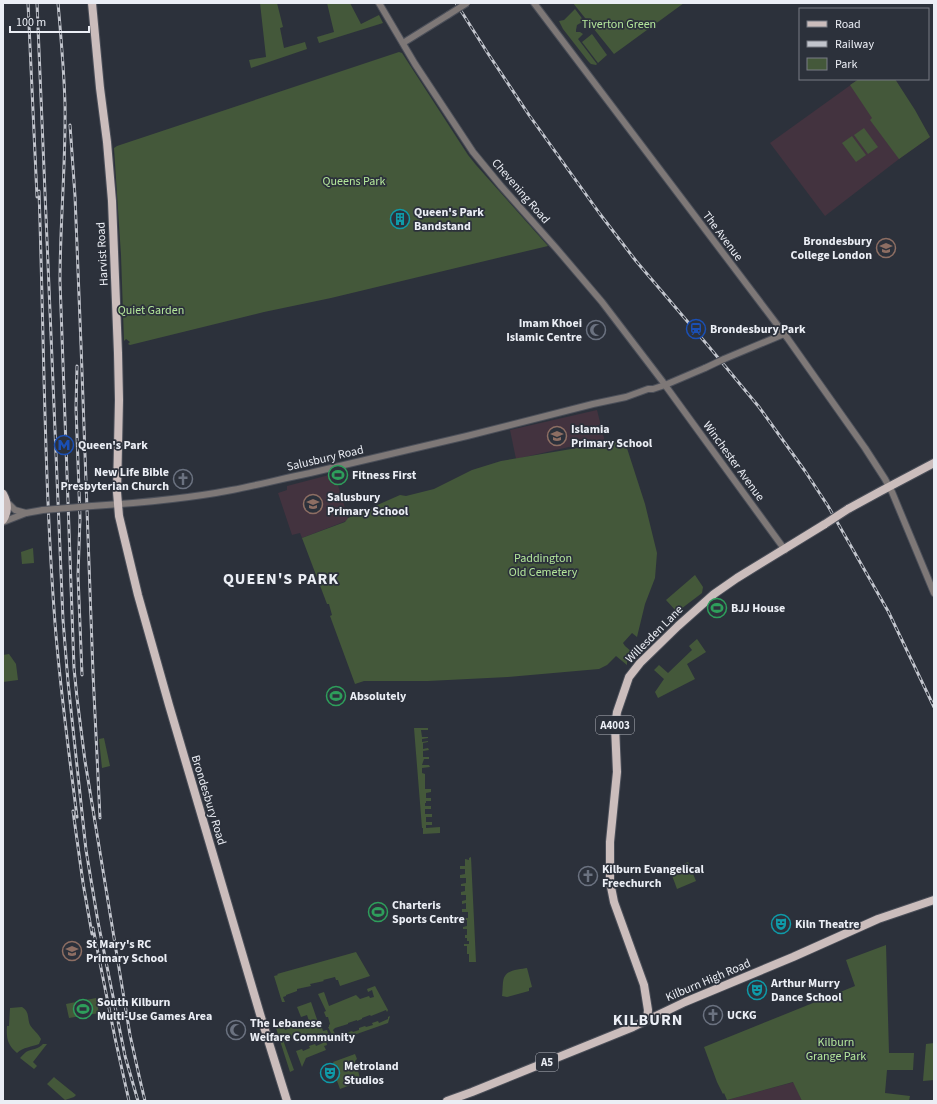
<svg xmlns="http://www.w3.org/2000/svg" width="937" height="1104" viewBox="0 0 937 1104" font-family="'Source Sans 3',sans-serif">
<rect width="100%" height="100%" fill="#2c313b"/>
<g fill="#43333f">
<polygon points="859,79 895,79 930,137 899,159 825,216 770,143"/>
<polygon points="597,410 605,442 583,447 582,444 516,459 510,430"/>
<polygon points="333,474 336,482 337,482 348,518 346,521 302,538 300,533 292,535 278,493 287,490 287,486"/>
<polygon points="794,1082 802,1101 727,1101 727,1100"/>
</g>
<g fill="#44583a">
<polygon points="260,3 277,3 283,27 280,28 284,48 305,42 307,49 251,68 249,60 266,57"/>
<polygon points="327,3 350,3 361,24 379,15 383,23 319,43 317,37 334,32"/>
<polygon points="573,3 684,3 614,54"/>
<polygon points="575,9 584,21 577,25 576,30 576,32 580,32 583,34 578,39 597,64 596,65 591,64 588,61 563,29 559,21 564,20"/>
<polygon points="592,34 607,55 598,63 582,42"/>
<polygon points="399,52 402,53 468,155 476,165 548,246 331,298 264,312 130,345 128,344 130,342 126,339 124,341 121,255 114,148 117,146"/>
<polygon points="859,79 895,79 915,110 930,137 899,159 870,120 872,118 850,85"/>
<polygon points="864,128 878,147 868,154 854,135"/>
<polygon points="852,136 866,155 856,162 842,143"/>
<polygon points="605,442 625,442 645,504 657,553 655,578 645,604 637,637 632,633 623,643 625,646 633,653 627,660 627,665 616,656 607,665 599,669 508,677 428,681 364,681 355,684 330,616 332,615 329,604 327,604 302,538 345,522 348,518 400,495 406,496 434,489 472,470 501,461 583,447"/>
<polygon points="33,548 34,563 22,564 21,552"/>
<polygon points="695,575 703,587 702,593 677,612 666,600"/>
<polygon points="697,639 706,652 687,664 695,679 658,698 655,692 664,679 654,670 659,665 668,673 692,650 689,646"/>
<polygon points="9,654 16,664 18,680 3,682 3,655"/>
<polygon points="414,728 428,728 428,730 421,730 422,737 428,737 428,738 422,739 422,742 428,741 428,742 423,743 423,749 428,748 429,750 423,751 423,757 429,757 429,759 424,759 422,765 429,765 430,767 422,768 422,773 425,774 425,789 431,789 431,792 426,793 426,798 431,798 431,801 426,801 426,803 425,803 425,806 431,806 431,809 425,809 425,814 432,814 432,817 426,817 426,822 432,822 432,825 426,825 426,828 440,827 440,833 423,834 423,828 422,828"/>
<polygon points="104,738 110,766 102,768 99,739"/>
<polygon points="471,857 476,962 469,962 469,954 467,954 467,946 464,946 464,944 469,944 469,941 467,941 467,938 465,938 465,935 467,935 467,929 463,929 463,927 467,926 467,920 463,920 463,918 468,918 468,912 462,912 462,909 466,909 466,903 462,904 462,901 466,900 466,895 461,895 461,892 465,891 465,886 461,886 461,884 466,883 466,878 460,878 460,875 465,874 465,869 460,869 460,866 465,866 465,859 469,860 469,858"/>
<polygon points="688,862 696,881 677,889 670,870"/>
<polygon points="886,945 889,1053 914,1053 913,1070 887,1070 885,1093 910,1096 909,1101 802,1101 793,1082 727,1100 724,1093 723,1094 717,1082 704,1047 855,986 846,960"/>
<polygon points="356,952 370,976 340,986 338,980 336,980 335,977 323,980 324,981 310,984 311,986 297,989 297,991 286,995 286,996 283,997 285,1002 282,1002 274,976 278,975 277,974"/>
<path d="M527,968L532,987L529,988V991L507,997L502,996C503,991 502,979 505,976C508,970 521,969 527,968Z"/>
<polygon points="375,986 388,1010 387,1012 386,1010 371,1016 370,1015 362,1018 362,1019 357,1021 357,1020 348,1023 348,1024 335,1028 333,1030 335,1034 332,1035 328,1027 329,1027 329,1025 330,1024 328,1017 326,1017 324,1012 326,1011 318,994 324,992 329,1006 356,995 360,999 369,996 370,998 374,997 372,990 368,992 367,989"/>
<polygon points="96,998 99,1013 69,1018 66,1004"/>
<polygon points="311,1002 320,1028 322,1028 323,1031 327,1030 329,1035 324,1037 323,1033 312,1036 312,1037 299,1041 299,1042 297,1043 294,1037 283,1040 294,1070 290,1072 276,1028 283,1025 285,1030 309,1021 307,1015 301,1017 297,1007"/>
<path d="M22,1007C30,1012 27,1018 30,1025C33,1030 38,1033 41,1039L39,1044C32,1047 23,1047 17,1053C8,1045 6,1039 7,1026H9L10,1008Z"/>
<polygon points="390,1016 388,1023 334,1042 332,1037 339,1036 340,1038 346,1035 346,1033 352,1031 353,1032 359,1030 359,1028 365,1026 366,1027 373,1025 372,1023 378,1021 379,1023 388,1019 388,1017"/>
<polygon points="326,1040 327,1045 324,1046 326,1050 306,1058 302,1067 296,1051 302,1049 303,1051 310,1048 309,1046 315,1044 316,1046 323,1043 323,1041"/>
<polygon points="934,1043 934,1080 923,1081 926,1044"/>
<path d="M43,1044H47L33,1062L37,1066L34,1069L20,1058C22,1056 25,1052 28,1051C33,1049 38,1049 43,1044Z"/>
<polygon points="355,1054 357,1059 355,1061 361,1081 340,1089 333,1070 336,1069 333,1062"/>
<polygon points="54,1077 55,1078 76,1095 74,1097 65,1100 47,1084"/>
</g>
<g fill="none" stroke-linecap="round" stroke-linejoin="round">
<defs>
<g id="minor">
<polyline points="379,3 415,64 473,152 501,186 556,248 602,302 663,382"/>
<polyline points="534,3 788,339 865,448 885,479 892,492 934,593"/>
<polyline points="403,43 448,15"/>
<polyline points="724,359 784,334"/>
<polyline points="665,385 785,550"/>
<polyline points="7,502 15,510 26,513"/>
<path d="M92,506C139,503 186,499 232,490C259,485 284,478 310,473L467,436L593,404L626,397L648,389H653L665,385L705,368"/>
<polyline points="3,522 26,513 43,510"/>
</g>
<g id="major">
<polyline points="92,3 100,88 107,142 112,201 118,353 119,400 117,492 119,516 138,595 169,705 260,1014 287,1101"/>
<path d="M3,494C8,503 8,512 3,520"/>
<polyline points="848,509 881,491 934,463"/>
<polyline points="647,1020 648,1010 644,985 614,902 610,882 610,842 617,772 615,726 617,712 629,677 640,663 678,626 714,594 737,578 825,524"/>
<polyline points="447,1101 472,1092 633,1027 685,1002 793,957 878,919 934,900"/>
</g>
</defs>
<use href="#minor" stroke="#4b4f59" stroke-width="8"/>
<use href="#major" stroke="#4b4f59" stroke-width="10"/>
<use href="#minor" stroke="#7e7877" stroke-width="6"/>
<use href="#major" stroke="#cbbdbc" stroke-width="8"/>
<defs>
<g id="rail">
<polyline points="28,3 37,197"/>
<polyline points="37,3 63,620 68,682 86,850 98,922 125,1056 138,1101"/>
<path d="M58,3C61,37 64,70 65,104C66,163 60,222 60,281L74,668L77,698L85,761L130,1035L140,1080L145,1101"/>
<polyline points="456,3 487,52 529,115 600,214 636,261 710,348 759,407 805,471 828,506 888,611 934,707"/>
<polyline points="70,125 75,196 81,345 93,673 100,818"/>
<path d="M39,191C44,335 44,479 55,623C60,688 69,753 77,817"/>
<polyline points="77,366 76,408 80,518 78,575 82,675"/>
<polyline points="73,811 83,883 92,934"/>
<polyline points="93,928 115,1038 129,1101"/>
</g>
</defs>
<use href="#rail" stroke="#c2c5cd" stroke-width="3"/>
<use href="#rail" stroke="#2c313b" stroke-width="1.5" stroke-dasharray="4.5" stroke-linecap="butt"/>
<defs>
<g id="minor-bridge">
<polyline points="448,15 467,3"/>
<polyline points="705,368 724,359"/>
<polyline points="43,510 92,506"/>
</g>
<polyline id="major-bridge" points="825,524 848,509"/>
</defs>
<use href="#minor-bridge" stroke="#4b4f59" stroke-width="8" stroke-linecap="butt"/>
<use href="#major-bridge" stroke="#4b4f59" stroke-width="10" stroke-linecap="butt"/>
<use href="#minor-bridge" stroke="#7e7877" stroke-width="6"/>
<use href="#major-bridge" stroke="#cbbdbc" stroke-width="8"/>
</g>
<defs>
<symbol id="building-ring" viewBox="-11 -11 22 22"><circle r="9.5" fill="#2c313b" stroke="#0f9aa8" stroke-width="1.5"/><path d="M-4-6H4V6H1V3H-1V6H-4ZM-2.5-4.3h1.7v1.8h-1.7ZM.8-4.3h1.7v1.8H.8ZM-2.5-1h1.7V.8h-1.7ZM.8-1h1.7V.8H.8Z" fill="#0f9aa8"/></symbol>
<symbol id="school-ring" viewBox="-11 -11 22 22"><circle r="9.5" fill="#2c313b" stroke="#8d6e63" stroke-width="1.5"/><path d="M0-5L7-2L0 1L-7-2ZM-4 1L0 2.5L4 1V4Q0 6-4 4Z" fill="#8d6e63"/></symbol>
<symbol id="station-ring" viewBox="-11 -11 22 22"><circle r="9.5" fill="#2c313b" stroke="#1a4fb4" stroke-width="1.5"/><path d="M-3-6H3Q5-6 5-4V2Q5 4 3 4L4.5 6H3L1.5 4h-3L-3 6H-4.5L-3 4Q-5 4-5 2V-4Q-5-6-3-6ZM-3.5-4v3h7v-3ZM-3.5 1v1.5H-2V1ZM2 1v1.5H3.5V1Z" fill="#1a4fb4"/></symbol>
<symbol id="mosque-ring" viewBox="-11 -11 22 22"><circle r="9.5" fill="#2c313b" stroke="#6b7280" stroke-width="1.5"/><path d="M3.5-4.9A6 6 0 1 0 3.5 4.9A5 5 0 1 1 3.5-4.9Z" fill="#6b7280"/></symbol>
<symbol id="metro-ring" viewBox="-11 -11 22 22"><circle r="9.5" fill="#2c313b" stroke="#1a4fb4" stroke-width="1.5"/><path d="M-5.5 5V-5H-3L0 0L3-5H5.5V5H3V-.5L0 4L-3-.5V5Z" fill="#1a4fb4"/></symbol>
<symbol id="stadium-ring" viewBox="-11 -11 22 22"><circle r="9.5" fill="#2c313b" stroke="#2e9e5b" stroke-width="1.5"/><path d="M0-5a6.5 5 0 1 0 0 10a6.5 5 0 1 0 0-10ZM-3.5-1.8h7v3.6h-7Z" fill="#2e9e5b"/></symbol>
<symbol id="church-ring" viewBox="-11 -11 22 22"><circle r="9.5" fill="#2c313b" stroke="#6b7280" stroke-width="1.5"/><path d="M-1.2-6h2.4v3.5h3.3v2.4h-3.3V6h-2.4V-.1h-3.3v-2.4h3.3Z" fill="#6b7280"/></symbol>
<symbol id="theatre-ring" viewBox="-11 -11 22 22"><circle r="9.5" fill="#2c313b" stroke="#0f9aa8" stroke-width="1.5"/><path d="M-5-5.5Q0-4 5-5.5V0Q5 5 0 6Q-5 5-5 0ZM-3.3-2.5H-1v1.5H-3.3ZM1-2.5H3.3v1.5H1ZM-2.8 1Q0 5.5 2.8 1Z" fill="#0f9aa8"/></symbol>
</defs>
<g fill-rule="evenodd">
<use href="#building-ring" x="389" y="208" width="22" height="22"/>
<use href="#school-ring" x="875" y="237" width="22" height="22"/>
<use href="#station-ring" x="685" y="318" width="22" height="22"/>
<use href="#mosque-ring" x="585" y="319" width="22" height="22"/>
<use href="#school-ring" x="546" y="425" width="22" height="22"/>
<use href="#metro-ring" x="53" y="434" width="22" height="22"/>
<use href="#stadium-ring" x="327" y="464" width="22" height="22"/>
<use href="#church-ring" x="172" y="468" width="22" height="22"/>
<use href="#school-ring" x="302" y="493" width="22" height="22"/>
<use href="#stadium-ring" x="706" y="597" width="22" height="22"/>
<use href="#stadium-ring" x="325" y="685" width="22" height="22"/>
<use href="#church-ring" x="577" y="865" width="22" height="22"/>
<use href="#stadium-ring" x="367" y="901" width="22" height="22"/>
<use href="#theatre-ring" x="770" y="913" width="22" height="22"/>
<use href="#school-ring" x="61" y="940" width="22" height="22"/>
<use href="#theatre-ring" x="746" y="979" width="22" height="22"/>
<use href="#stadium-ring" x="72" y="998" width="22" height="22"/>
<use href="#church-ring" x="702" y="1004" width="22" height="22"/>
<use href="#mosque-ring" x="225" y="1019" width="22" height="22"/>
<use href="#theatre-ring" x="319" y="1062" width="22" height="22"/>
</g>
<g text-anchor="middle" stroke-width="3.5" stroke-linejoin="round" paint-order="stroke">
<g fill="#2c313b" stroke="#b2b5bd" stroke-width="1">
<rect x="596" y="716" width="38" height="18" rx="3"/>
<rect x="536" y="1053" width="22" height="18" rx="3"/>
</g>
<g font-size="11" font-weight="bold" fill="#ebeef5">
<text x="615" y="729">A4003</text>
<text x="547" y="1066">A5</text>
</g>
<g font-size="12" fill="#b4e79b" stroke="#2c313b">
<text x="619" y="28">Tiverton Green</text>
<text x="354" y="185">Queens Park</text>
<text x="151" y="314">Quiet Garden</text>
<text x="543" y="562">Paddington<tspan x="543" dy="14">Old Cemetery</tspan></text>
<text x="836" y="1046">Kilburn<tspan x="836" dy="14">Grange Park</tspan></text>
</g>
<g font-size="12" fill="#ebeef5" stroke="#2c313b">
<text transform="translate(521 191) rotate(49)" y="4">Chevening Road</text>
<text transform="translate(723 236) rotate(53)" y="4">The Avenue</text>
<text transform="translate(102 254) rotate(-93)" y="4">Harvist Road</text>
<text transform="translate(325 458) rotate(-13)" y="4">Salusbury Road</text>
<text transform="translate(734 461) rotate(54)" y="4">Winchester Avenue</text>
<text transform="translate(654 634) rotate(-45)" y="4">Willesden Lane</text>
<text transform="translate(209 800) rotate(73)" y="4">Brondesbury Road</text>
<text transform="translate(708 980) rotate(-23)" y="4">Kilburn High Road</text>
</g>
<g font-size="12" font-weight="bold" fill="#ebeef5" stroke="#2c313b" text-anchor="start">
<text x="414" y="216">Queen's Park<tspan x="414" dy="14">Bandstand</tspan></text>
<text x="872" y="245" text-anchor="end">Brondesbury<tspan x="872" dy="14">College London</tspan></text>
<text x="582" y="327" text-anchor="end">Imam Khoei<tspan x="582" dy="14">Islamic Centre</tspan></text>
<text x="710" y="333">Brondesbury Park</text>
<text x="571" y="433">Islamia<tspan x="571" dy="14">Primary School</tspan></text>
<text x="78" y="449">Queen's Park</text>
<text x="169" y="476" text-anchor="end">New Life Bible<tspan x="169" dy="14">Presbyterian Church</tspan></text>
<text x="352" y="479">Fitness First</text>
<text x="327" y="501">Salusbury<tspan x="327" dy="14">Primary School</tspan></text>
<text x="731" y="612">BJJ House</text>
<text x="350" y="700">Absolutely</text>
<text x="602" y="873">Kilburn Evangelical<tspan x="602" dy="14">Freechurch</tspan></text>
<text x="392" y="909">Charteris<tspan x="392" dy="14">Sports Centre</tspan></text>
<text x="795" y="928">Kiln Theatre</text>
<text x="86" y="948">St Mary's RC<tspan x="86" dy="14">Primary School</tspan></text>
<text x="771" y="987">Arthur Murry<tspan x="771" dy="14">Dance School</tspan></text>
<text x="97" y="1006">South Kilburn<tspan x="97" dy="14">Multi-Use Games Area</tspan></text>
<text x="727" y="1019">UCKG</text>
<text x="250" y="1027">The Lebanese<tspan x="250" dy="14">Welfare Community</tspan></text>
<text x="344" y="1070">Metroland<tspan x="344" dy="14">Studios</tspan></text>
</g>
<g font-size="16" font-weight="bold" letter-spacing="1" fill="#ebeef5" stroke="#2c313b">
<text x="281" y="584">QUEEN'S PARK</text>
<text x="648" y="1025">KILBURN</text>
</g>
</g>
<rect width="937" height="1104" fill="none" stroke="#ebeef5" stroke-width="8"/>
<rect x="799" y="8" width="130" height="72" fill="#2c313b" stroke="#787d85"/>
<rect x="807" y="21" width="20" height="6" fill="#cbbdbc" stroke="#787d85"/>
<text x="835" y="28" font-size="12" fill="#ebeef5">Road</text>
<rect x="807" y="41" width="20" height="6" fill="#c2c5cd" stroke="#787d85"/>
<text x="835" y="48" font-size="12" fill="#ebeef5">Railway</text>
<rect x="807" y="58" width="20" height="12" fill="#44583a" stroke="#787d85"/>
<text x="835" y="68" font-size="12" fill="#ebeef5">Park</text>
<path d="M10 26v6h79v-6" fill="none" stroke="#ebeef5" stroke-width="2"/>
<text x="16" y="26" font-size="12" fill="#ebeef5" stroke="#2c313b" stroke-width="3" paint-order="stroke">100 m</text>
</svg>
